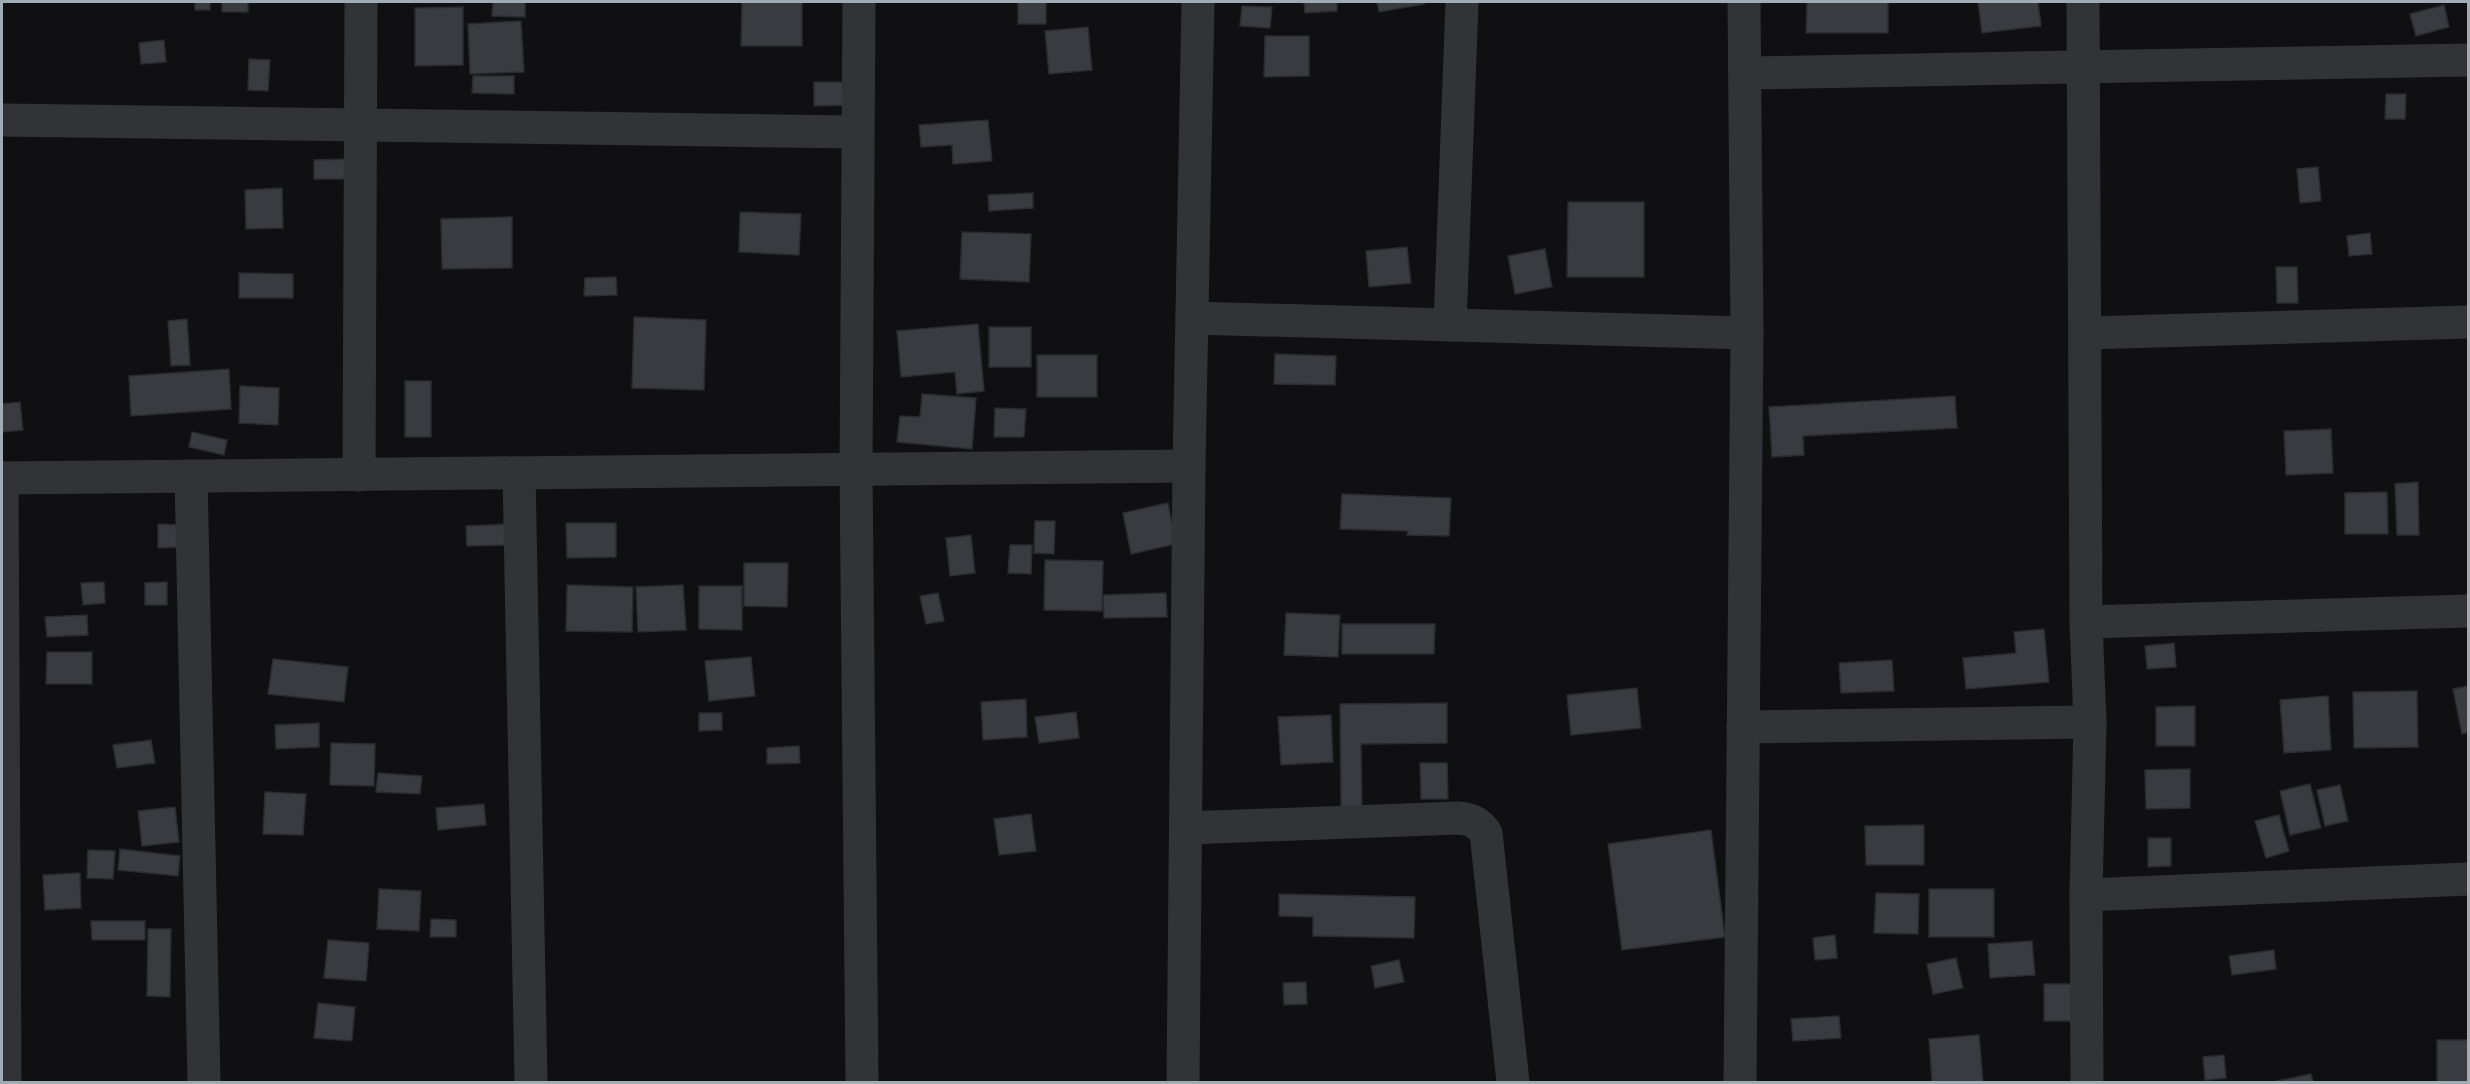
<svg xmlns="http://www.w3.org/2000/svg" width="2470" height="1084" viewBox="0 0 2470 1084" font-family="'Open Sans',sans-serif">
<rect width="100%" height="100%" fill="#101012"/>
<g fill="#3a3b40" stroke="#2a2b2e" stroke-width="1.5">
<rect x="195" y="2" width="15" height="8"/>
<rect x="222" y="2" width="26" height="10"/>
<polygon points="493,2 525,2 525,17 492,16"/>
<polygon points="742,2 802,2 802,46 741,46"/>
<rect x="1018" y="2" width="28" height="22"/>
<polygon points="1304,2 1337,2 1337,11 1305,13"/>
<polygon points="1377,2 1424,2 1424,4 1379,12"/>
<polygon points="1807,2 1888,2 1888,33 1806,33"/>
<polygon points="1978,2 2038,2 2041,26 1982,33"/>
<polygon points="2444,5 2449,27 2416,36 2410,14"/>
<polygon points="1242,6 1272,7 1270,28 1240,26"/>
<polygon points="463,7 463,65 415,66 415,8"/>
<polygon points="521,21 524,72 470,74 468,24"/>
<polygon points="1088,27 1092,70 1049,74 1045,31"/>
<polygon points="1265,36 1309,36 1309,76 1264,77"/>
<polygon points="164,40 166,62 141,64 139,43"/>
<polygon points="249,59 270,60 268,91 248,90"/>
<polygon points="473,76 514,76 514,94 472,93"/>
<polygon points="814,82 852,82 852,105 814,106"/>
<polygon points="2386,94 2406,94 2405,119 2385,119"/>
<polygon points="988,120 992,161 953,164 952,145 921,147 919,125"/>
<polygon points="350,159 350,179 314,179 314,160"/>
<polygon points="2318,167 2321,201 2300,203 2297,169"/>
<polygon points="282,188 283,228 246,229 245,190"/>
<polygon points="1033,193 1033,208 989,211 988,195"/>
<polygon points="1568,202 1644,202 1644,277 1567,277"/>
<polygon points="740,212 801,214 799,255 739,252"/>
<polygon points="512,217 512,268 442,269 441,219"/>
<polygon points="962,232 1031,234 1029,282 960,279"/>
<polygon points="2370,233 2372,254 2349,256 2347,236"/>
<polygon points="1407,247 1411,283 1369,287 1366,251"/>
<polygon points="1545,249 1552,287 1515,294 1508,256"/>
<polygon points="2276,267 2297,267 2298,303 2277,303"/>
<polygon points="239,273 293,274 293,298 239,298"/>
<polygon points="616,277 617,295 584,296 585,278"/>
<polygon points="634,317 706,320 704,390 632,388"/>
<polygon points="187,319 190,365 171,366 168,321"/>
<polygon points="978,324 984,391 957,394 955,372 901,377 897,331"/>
<rect x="989" y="327" width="42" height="40"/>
<polygon points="1275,354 1336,356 1335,385 1274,384"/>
<rect x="1037" y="355" width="60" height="42"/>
<polygon points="229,369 231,409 131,416 129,376"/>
<rect x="405" y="381" width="26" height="56"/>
<polygon points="240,386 279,388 278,425 239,423"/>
<polygon points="922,394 976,398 972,449 897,442 900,416 920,417"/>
<polygon points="1955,396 1957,428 1803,436 1804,455 1772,457 1769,407"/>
<polygon points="20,402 23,430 2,432 2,404"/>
<polygon points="995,408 1026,409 1024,437 994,437"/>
<polygon points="2331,429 2333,473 2286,475 2284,431"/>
<polygon points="192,432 227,440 224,455 189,447"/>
<polygon points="2418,482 2419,535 2397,535 2395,484"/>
<polygon points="2387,492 2388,534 2345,534 2345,493"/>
<polygon points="1342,494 1451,498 1449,536 1407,535 1408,531 1340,529"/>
<polygon points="1168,503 1176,544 1131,554 1123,513"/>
<polygon points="1035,521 1055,521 1054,554 1034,553"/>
<polygon points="566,523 616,523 616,557 567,558"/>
<polygon points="158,524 180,525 180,547 158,548"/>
<polygon points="509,524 510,545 467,546 466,526"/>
<polygon points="971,535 975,573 950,576 946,538"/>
<polygon points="1010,545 1032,545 1031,574 1008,573"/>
<polygon points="1045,560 1103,561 1102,611 1044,610"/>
<polygon points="744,563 788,563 787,607 744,606"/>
<polygon points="104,582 105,603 83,605 81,583"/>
<polygon points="167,582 167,605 145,605 145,583"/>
<polygon points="567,585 633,587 632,632 566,631"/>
<polygon points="683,585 686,630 638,632 636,587"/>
<polygon points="699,586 742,586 742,630 699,629"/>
<polygon points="938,593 944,621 926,624 920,596"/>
<polygon points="1166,593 1167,617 1104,618 1103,595"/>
<polygon points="1286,613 1340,615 1338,657 1284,655"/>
<polygon points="87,615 88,635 47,637 45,617"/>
<polygon points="1342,624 1435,624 1434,654 1342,654"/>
<polygon points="2044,629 2049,682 1966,689 1963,658 2016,653 2014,632"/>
<polygon points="2174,643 2176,667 2147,669 2145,646"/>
<polygon points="47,652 92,652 92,684 46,684"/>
<polygon points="751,657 755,696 709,701 705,661"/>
<polygon points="273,659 348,667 344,702 268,694"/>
<polygon points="1892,660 1894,691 1841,693 1839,663"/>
<polygon points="2468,686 2468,732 2462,734 2453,689"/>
<polygon points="1637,688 1641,728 1571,735 1567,695"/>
<polygon points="2417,691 2418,747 2354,748 2353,692"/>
<polygon points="2328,696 2331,750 2284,753 2280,700"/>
<polygon points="1026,699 1027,737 983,740 981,702"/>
<polygon points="1447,703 1447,743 1361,744 1362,808 1341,809 1340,704"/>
<polygon points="2195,706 2195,746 2156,746 2156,707"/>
<polygon points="1076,712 1079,738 1039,743 1035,717"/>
<polygon points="699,713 722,713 722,730 699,731"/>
<polygon points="1331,715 1333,762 1281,765 1278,717"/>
<polygon points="319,723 319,747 276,749 275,725"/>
<polygon points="151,740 155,763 117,768 113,745"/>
<polygon points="331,743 375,744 374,786 330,785"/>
<polygon points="799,746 800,763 767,764 767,748"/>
<polygon points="1420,763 1447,763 1448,799 1421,799"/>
<polygon points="2190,769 2190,808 2146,809 2145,770"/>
<polygon points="378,773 422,776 420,794 376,792"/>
<polygon points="2310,784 2321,828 2290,835 2280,791"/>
<polygon points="2340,785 2348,821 2325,826 2317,790"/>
<polygon points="265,792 306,794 303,835 263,834"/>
<polygon points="484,804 486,825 438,830 436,808"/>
<polygon points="175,807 179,842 142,846 138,811"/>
<polygon points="1031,814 1036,851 999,855 994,819"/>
<polygon points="2279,815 2289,851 2266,858 2255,821"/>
<polygon points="1924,825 1924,865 1866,865 1865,826"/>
<polygon points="1711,830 1725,937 1622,950 1608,844"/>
<polygon points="2148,838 2171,838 2171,866 2148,867"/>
<polygon points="120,849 180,856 178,876 118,870"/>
<polygon points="88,850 115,851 113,879 87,878"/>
<polygon points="80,873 81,908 45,910 43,875"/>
<polygon points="379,889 421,891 419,931 377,929"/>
<rect x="1929" y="889" width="65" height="48"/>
<polygon points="1876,893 1919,894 1918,934 1874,933"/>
<polygon points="1279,894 1415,897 1414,938 1313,936 1313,917 1279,916"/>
<polygon points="431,919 456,920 456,937 430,937"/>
<polygon points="91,921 145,921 145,940 92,940"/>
<polygon points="148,929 171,929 170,997 147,996"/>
<polygon points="1835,935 1837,958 1815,960 1813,938"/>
<polygon points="328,940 369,943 366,981 324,978"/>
<polygon points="2032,941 2035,975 1990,978 1988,944"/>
<polygon points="2274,950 2276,969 2232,975 2229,956"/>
<polygon points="1956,958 1963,988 1933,994 1927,964"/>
<polygon points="1399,960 1404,982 1375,988 1371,966"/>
<polygon points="1306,982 1307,1004 1284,1005 1283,983"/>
<polygon points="2044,984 2075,984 2074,1021 2044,1021"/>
<polygon points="318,1003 355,1007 352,1041 314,1038"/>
<polygon points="1839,1016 1841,1038 1793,1041 1791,1019"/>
<polygon points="1979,1035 1983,1082 1932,1082 1929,1039"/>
<rect x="2437" y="1040" width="31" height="42"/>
<polygon points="2224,1055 2226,1078 2205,1080 2203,1057"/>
<polygon points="2311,1074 2313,1082 2273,1082"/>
</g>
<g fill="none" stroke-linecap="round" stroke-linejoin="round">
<g stroke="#313337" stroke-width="33">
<polyline points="859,2 856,470 862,1082"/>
<polyline points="2083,2 2086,622 2090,722 2086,895 2087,1082"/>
<polyline points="1746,73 2468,60"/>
<polyline points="2,120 858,132"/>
<polyline points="1192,318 1747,333"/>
<polyline points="1450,325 1462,2"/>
<polyline points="2086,333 2468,322"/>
<polyline points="519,473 531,1082"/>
<polyline points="359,475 361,2"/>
<polyline points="191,476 204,1082"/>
<polyline points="2,478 1189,466"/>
<polyline points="2,478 5,1082"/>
<polyline points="2086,622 2468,611"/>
<polyline points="1743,727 2090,722"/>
<path d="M1186,828L1458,818C1471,819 1478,822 1486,833L1513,1082"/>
<polyline points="2086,895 2468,879"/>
<polyline points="1183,1082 1189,466 1198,2"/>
<polyline points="1740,1082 1747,333 1744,2"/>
</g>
</g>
<rect width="2470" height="1084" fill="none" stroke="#a0abb4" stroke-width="6"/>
</svg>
